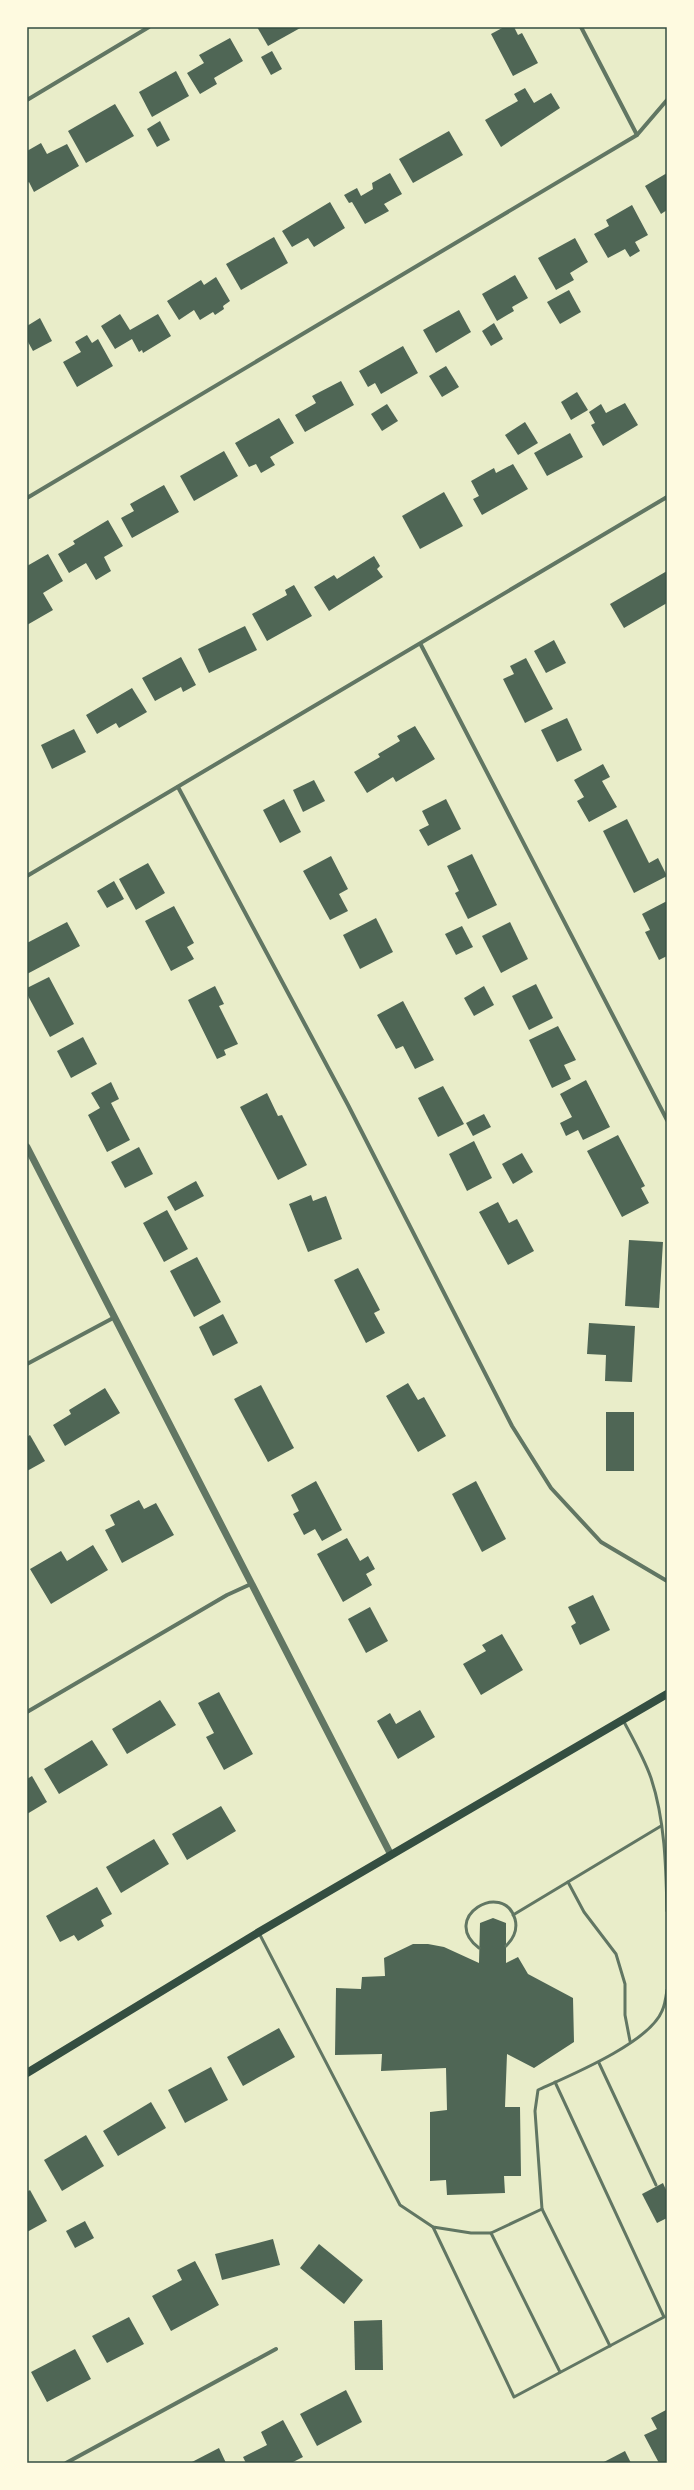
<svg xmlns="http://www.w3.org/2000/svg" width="694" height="2490" viewBox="0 0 694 2490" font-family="Inter,sans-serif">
<rect width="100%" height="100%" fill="#e9edc9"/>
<g fill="#4f6655">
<polygon points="257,27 302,27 268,46"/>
<polygon points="504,27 514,27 518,35 522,33 538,63 513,76 491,34"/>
<polygon points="230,38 243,61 214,78 217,84 200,94 187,73 204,63 199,55"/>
<polygon points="272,51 282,69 271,75 261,57"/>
<polygon points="176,71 189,96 152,117 139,92"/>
<polygon points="525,88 534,103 551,93 560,108 501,147 485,120 518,101 514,94"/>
<polygon points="115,104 134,136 86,163 68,131"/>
<polygon points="160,121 170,140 157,147 147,129"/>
<polygon points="449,131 463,155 413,183 399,159"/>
<polygon points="41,143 47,154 67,144 79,166 34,192 29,182 27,183 27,151"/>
<polygon points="390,173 402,194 384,204 389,211 365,224 352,202 349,203 344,195 357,188 361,196 373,189 372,183"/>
<polygon points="667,173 667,210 661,214 645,186"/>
<polygon points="330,202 345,228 314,247 308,238 292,247 282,231"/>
<polygon points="632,205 648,235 635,242 640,251 630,257 625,249 608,258 594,234 609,226 606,220"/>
<polygon points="274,237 288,263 241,290 226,264"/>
<polygon points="575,238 588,262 570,273 574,280 556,290 538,258"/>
<polygon points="515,275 528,298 512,307 514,311 497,321 482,294"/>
<polygon points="216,277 230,301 223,306 224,309 215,315 213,312 200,320 194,310 179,320 167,301 201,280 204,285"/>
<polygon points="569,290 581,312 560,324 547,302"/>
<polygon points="459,310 471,332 436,353 423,330"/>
<polygon points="120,314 130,330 158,314 171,336 143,353 142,350 139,352 132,339 115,349 101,326"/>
<polygon points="40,318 52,341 33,351 27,340 27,326"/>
<polygon points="494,323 503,339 491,346 482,331"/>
<polygon points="87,335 92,343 98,339 113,366 77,387 63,362 81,352 75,342"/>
<polygon points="403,346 418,373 381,394 375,383 368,387 359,371"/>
<polygon points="446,366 459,387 442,397 429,376"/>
<polygon points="341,381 354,405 305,432 295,415 316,403 312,396"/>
<polygon points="577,392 588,410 571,420 561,402"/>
<polygon points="625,403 638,425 603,446 591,425 595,423 589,412 601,404 606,413"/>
<polygon points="387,404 398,421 382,431 371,414"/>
<polygon points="279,418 294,443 270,457 275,465 261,473 256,464 249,467 235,443"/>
<polygon points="525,422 538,443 518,455 505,435"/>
<polygon points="570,433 583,457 547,476 534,453"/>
<polygon points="224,451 238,476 194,501 180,476"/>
<polygon points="513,464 528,489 482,515 473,499 479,496 471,481 494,468 496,473"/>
<polygon points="164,485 179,512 132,538 121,518 134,511 130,504"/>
<polygon points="444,492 463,526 420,549 402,516"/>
<polygon points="108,520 123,546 104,557 111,571 96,580 86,563 69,573 58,554 75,544 73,541"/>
<polygon points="48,554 63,581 43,593 53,610 27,625 27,566"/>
<polygon points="374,556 380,566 377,569 383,577 329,611 314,587 334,575 337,579"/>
<polygon points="667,571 667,603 624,628 610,604"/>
<polygon points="294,585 312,616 267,641 252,614 287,595 285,590"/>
<polygon points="245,626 257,650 209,673 198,649"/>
<polygon points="554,640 566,663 546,673 534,651"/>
<polygon points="181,657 196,685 183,692 181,687 155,701 142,678"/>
<polygon points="526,658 553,709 525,723 503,679 514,674 510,666"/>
<polygon points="132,688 147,712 119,728 116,723 97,734 86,715"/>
<polygon points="567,718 582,750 557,762 541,730"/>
<polygon points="415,726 435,759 396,782 393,777 367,793 354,772 380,757 378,754 400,741 397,736"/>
<polygon points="74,729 86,752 52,769 41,745"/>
<polygon points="603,764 610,777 602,781 617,807 589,822 577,801 584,797 574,780"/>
<polygon points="314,780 325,801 303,812 293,790"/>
<polygon points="284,799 301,832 280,843 263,810"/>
<polygon points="446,799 461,829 428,846 419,830 429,825 422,811"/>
<polygon points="627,819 649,863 658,858 667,876 634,893 603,831"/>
<polygon points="472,854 497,905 468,919 455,893 459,891 447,866"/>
<polygon points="331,856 348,889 339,894 348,911 330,920 303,871"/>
<polygon points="148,863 165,893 136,910 119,879"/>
<polygon points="114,881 124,899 107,908 97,891"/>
<polygon points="667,901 667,956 659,960 645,932 650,930 642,914"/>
<polygon points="174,906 194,943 187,947 194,959 171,971 145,921"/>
<polygon points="376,918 393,952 360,969 343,935"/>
<polygon points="67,922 80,946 27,974 27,943"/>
<polygon points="510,922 528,959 501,973 482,936"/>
<polygon points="462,926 473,947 456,955 445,934"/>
<polygon points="49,977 74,1024 50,1037 27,994 27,988"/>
<polygon points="536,984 553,1018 529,1030 512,996"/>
<polygon points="215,986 224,1004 219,1006 238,1044 224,1050 226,1055 217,1059 188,1000"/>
<polygon points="484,986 494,1005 474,1016 464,998"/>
<polygon points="403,1001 434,1060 415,1069 403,1046 396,1049 377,1015"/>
<polygon points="558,1026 576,1060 564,1065 571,1079 552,1088 529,1040"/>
<polygon points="83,1037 97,1064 71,1078 57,1051"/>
<polygon points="586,1080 610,1127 583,1140 578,1130 566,1136 560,1123 572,1117 560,1094"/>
<polygon points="111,1082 119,1099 111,1103 130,1140 107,1152 88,1115 100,1108 91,1093"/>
<polygon points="443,1086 464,1124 438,1137 418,1098"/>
<polygon points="267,1093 278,1116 282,1115 307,1165 278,1180 240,1107"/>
<polygon points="484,1114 491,1127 473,1136 466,1123"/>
<polygon points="618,1135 645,1186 641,1188 649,1203 622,1217 587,1151"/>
<polygon points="474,1141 492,1178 467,1191 449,1154"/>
<polygon points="139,1147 153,1174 125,1188 111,1162"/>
<polygon points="522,1153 533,1172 513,1184 502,1164"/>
<polygon points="196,1181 204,1196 175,1211 167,1197"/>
<polygon points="311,1195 313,1201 326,1196 342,1239 308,1252 289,1204"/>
<polygon points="498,1202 509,1223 517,1219 534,1251 508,1265 479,1212"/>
<polygon points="167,1210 188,1249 164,1262 143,1223"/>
<polygon points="629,1240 663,1242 659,1308 625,1306"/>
<polygon points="197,1257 221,1302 194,1317 170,1271"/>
<polygon points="358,1268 380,1310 374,1313 385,1333 366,1343 334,1280"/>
<polygon points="223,1314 238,1343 213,1356 199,1327"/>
<polygon points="589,1323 635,1326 632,1382 605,1381 606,1355 587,1354"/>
<polygon points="408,1383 418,1400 424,1397 446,1436 418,1452 386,1396"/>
<polygon points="261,1385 294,1448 268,1462 234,1399"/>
<polygon points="105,1388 120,1413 65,1446 53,1425 71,1414 69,1410"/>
<rect x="606" y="1412" width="28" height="59"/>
<polygon points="30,1435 45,1461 27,1471 27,1437"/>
<polygon points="316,1481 342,1530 322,1541 315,1529 304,1535 293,1514 299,1511 291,1495"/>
<polygon points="476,1481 506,1539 482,1552 452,1494"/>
<polygon points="139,1500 144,1509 156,1503 174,1535 122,1563 105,1530 115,1525 110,1515"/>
<polygon points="347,1538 360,1561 368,1556 375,1569 366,1574 372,1585 343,1602 317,1554"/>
<polygon points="93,1545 108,1570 51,1604 30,1569 61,1551 67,1561"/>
<polygon points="593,1595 610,1630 580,1645 571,1626 576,1623 568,1607"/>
<polygon points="370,1607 388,1641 366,1653 348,1619"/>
<polygon points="502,1634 523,1670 481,1695 463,1664 486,1651 482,1645"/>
<polygon points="219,1692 253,1754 224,1770 206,1737 214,1733 198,1703"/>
<polygon points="160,1700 176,1725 127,1754 112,1729"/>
<polygon points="420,1710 435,1737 398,1759 377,1721 390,1713 396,1724"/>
<polygon points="92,1740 108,1765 59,1794 44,1769"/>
<polygon points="32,1776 47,1802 27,1814 27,1779"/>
<polygon points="221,1806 236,1831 187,1860 172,1834"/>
<polygon points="154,1839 169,1864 121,1893 106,1867"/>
<polygon points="97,1887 112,1914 101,1920 104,1926 78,1941 74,1935 60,1942 46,1916"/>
<polygon points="493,1918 506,1923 506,1963 518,1957 528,1974 573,1998 574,2042 534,2068 507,2054 505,2107 520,2107 521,2176 504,2176 505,2193 447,2195 446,2180 430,2181 430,2112 447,2110 446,2068 381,2071 382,2054 335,2055 336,1988 361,1989 362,1977 385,1976 384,1958 413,1944 428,1944 444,1947 479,1963 480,1923"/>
<polygon points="279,2028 295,2057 243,2086 227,2057"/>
<polygon points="211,2067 228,2100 185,2123 168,2090"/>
<polygon points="151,2102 166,2128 118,2156 103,2131"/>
<polygon points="86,2135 104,2166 62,2191 44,2160"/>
<polygon points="663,2183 667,2192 667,2218 657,2223 642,2194"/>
<polygon points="30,2190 47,2221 27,2232 27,2192"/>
<polygon points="85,2221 94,2238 75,2248 66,2231"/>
<polygon points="273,2239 280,2265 222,2280 215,2254"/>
<polygon points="319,2244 363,2280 344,2304 300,2268"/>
<polygon points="195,2261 219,2305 171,2331 152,2296 182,2280 177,2270"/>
<polygon points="129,2317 144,2344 107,2363 92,2336"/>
<polygon points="382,2320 383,2370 355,2370 354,2321"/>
<polygon points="75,2349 91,2379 47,2402 31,2372"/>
<polygon points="346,2390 362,2422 317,2446 300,2414"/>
<polygon points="666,2410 667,2463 659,2463 644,2435 657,2429 651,2418"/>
<polygon points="283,2420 303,2457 291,2463 246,2463 243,2457 267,2445 261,2432"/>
<polygon points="219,2448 226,2463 190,2463"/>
<polygon points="625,2451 631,2463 602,2463"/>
</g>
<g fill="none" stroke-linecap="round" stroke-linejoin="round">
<g stroke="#617663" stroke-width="3">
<path d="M623,1720C633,1739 644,1758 651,1778C665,1820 666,1867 667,1911"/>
<polyline points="568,1882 584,1912 616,1954 625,1984 625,2015 630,2041"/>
<polyline points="513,1915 661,1826"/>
<path d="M259,1933L400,2205L433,2227L471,2233H491L542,2209L535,2111L538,2090C569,2076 649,2043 662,2011C665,2005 666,1997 667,1990"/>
<path d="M479,1948C439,1918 503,1879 515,1919C518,1930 514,1938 506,1946"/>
<polyline points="599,2063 656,2185"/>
<polyline points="542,2209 610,2346"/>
<polyline points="433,2227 514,2397 664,2317 555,2082"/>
<polyline points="491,2233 560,2372"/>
</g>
<g stroke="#617663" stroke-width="4">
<polyline points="581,27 637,135"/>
<polyline points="27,100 149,27"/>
<polyline points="27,498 637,135 667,100"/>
<polyline points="421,645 667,1120"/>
<polyline points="178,787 348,1105 512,1426 551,1488 601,1542 667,1581"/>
<polyline points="27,876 667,497"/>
<polyline points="27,1364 115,1317"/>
<polyline points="27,1712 227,1595 251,1584"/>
<polyline points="66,2463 276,2349"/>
</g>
<polyline stroke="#617663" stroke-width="7" points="27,1147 391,1855"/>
<polyline stroke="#344e41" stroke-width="8" points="27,2073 259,1932 667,1694"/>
</g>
<rect width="694" height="2490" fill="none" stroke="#fefae0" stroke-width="56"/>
<rect x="28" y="28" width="638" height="2434" fill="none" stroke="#344e41" stroke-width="1.5"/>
</svg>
